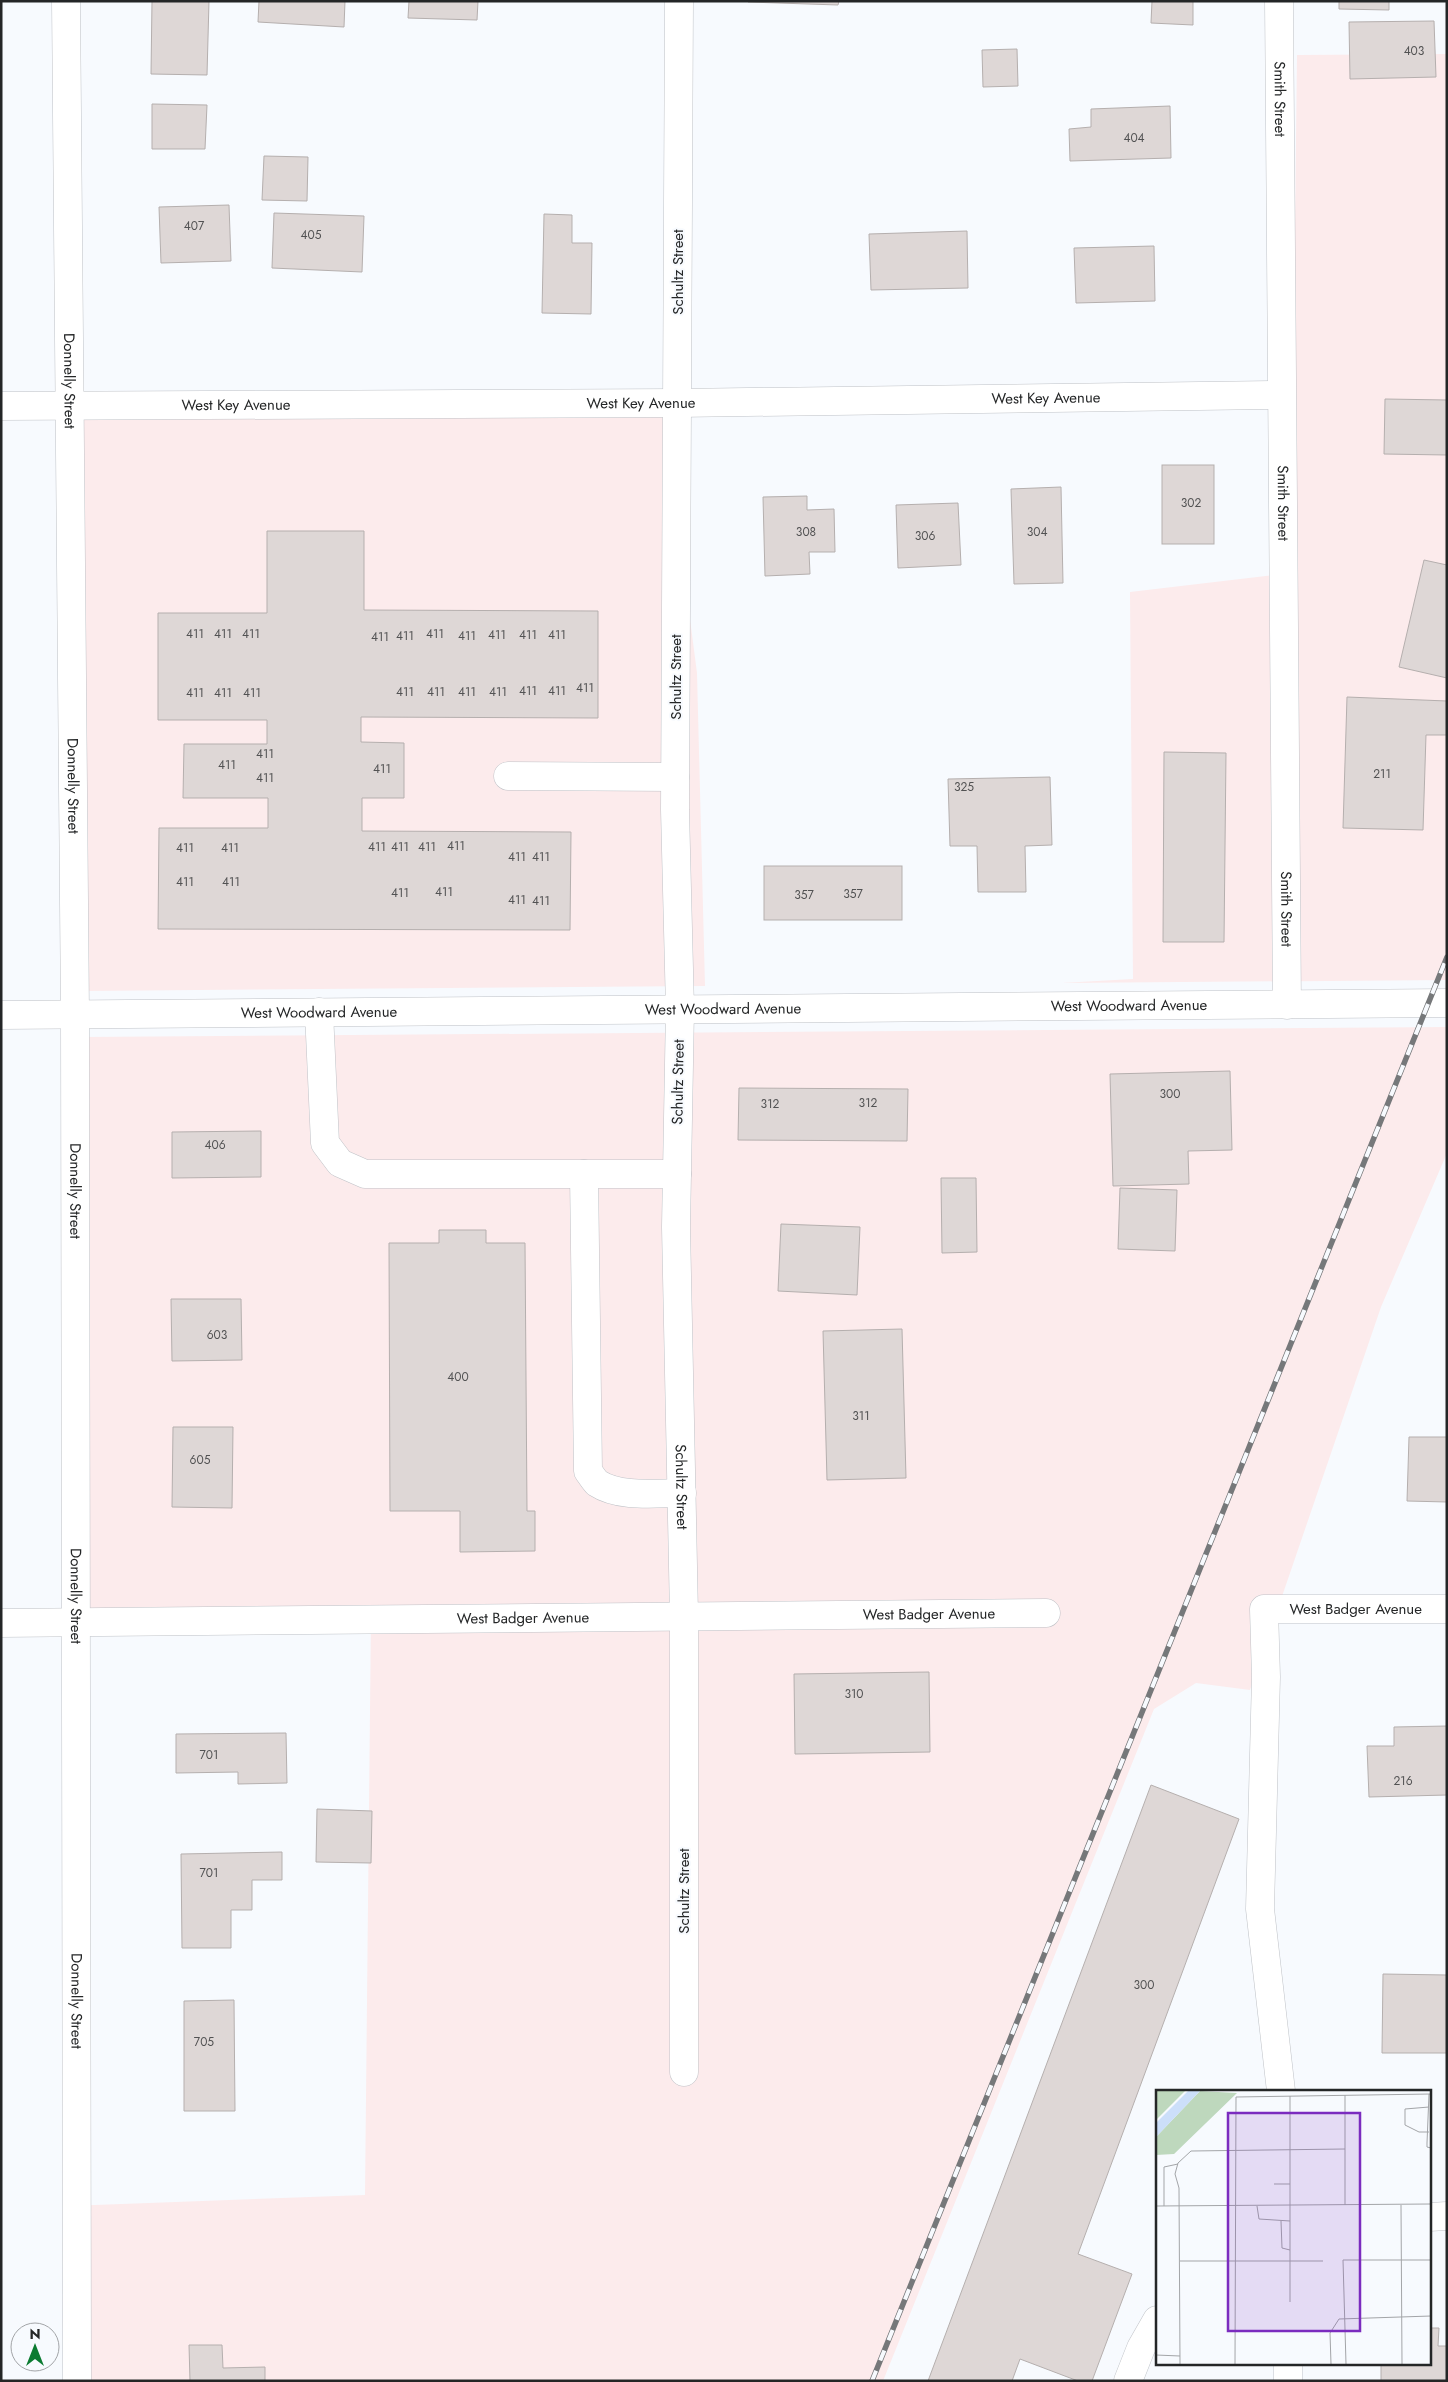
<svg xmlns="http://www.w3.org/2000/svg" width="1448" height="2382" viewBox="0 0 1448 2382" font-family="Jost,sans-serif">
<rect width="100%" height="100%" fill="#f7fafe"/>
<g fill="#fcebec">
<polygon points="1447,54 1447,980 1061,983 1133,979 1130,592 1291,573 1297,55"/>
<polygon points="82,402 687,407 688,604 697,673 705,986 82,991"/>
<polygon points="1447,1027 1447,1153 1381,1307 1250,1690 1196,1683 1154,1709 883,2381 71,2381 68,2206 365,2195 371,1614 81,1628 82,1037"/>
</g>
<g fill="#ded7d6" stroke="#b5afae">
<polygon points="152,1 209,1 207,75 151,74"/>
<polygon points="259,1 345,1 344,27 258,22"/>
<polygon points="409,1 478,1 477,20 408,18"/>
<polygon points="748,1 839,1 838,5 748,2"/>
<polygon points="1152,1 1193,1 1193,25 1151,23"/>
<polygon points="1339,1 1389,1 1389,10 1339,9"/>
<polygon points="1434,21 1436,77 1350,79 1349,22"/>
<polygon points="1017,49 1018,86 983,87 982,50"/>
<polygon points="152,104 207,105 205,149 152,149"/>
<polygon points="1170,106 1171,158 1070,161 1069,129 1091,127 1091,109"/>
<polygon points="264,156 308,157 307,201 262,200"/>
<polygon points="229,205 231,261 161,263 159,207"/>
<polygon points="274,213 364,216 362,272 272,268"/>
<polygon points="544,214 572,215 572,243 592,243 591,314 542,313"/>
<polygon points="967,231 968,288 871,290 869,234"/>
<polygon points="1154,246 1155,301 1076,303 1074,248"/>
<polygon points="1385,399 1447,400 1447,455 1384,454"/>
<rect x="1162" y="465" width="52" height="79"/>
<polygon points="1061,487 1063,583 1014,584 1011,489"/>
<polygon points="807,496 807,510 834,509 835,552 809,552 810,574 765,576 763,497"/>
<polygon points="958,503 961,565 898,568 896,505"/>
<polygon points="267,531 364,531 364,610 598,611 598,718 361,717 361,742 404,743 404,798 362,798 362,831 571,832 570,930 158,929 159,828 268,828 268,798 183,798 184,744 267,744 267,720 158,720 158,613 267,613"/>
<polygon points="1424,560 1447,565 1447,678 1399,667"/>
<polygon points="1347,697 1447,701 1447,735 1426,735 1423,830 1343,828"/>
<polygon points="1164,752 1226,753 1224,942 1163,942"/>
<polygon points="1050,777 1052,845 1025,846 1026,892 978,892 977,846 950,846 948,779"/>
<rect x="764" y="866" width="138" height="54"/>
<polygon points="1230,1071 1232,1150 1188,1151 1189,1184 1113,1186 1110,1074"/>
<polygon points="739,1088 908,1089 907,1141 738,1140"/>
<polygon points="261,1131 261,1177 172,1178 172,1132"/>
<polygon points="941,1178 976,1178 977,1252 942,1253"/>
<polygon points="1120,1188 1177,1190 1175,1251 1118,1249"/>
<polygon points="781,1224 860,1227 857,1295 778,1291"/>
<polygon points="439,1230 486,1230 486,1243 525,1243 527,1511 535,1511 535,1551 460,1552 460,1511 390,1511 389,1243 439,1243"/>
<polygon points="171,1299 241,1299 242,1360 172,1361"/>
<polygon points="902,1329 906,1478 827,1480 823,1331"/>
<polygon points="173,1427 233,1427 232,1508 172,1507"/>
<polygon points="1409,1437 1447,1437 1447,1502 1407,1501"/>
<polygon points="929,1672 930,1752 795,1754 794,1674"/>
<polygon points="1447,1726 1447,1795 1369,1797 1367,1746 1394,1746 1394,1727"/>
<polygon points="286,1733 287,1783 238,1784 238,1772 176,1773 176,1734"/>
<polygon points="1151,1785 1239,1819 1078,2254 1132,2274 1092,2381 1078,2381 1020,2359 1012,2381 928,2381"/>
<polygon points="317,1809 372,1811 371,1863 316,1862"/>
<polygon points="282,1852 282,1880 252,1880 252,1910 231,1910 231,1948 182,1948 181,1854"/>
<polygon points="1383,1974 1447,1975 1447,2053 1382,2053"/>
<polygon points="234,2000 235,2111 184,2111 184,2001"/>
<polygon points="1429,2328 1439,2328 1438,2346 1447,2346 1447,2381 1381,2381 1381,2363 1429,2363"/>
<polygon points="189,2345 222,2345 223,2368 265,2367 265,2381 190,2381"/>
</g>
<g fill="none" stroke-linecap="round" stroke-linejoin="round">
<defs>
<g id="minor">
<path id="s1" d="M66,1L75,1014L77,2381"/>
<path id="s2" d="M679,1L675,810L680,1009L676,1227L684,1615V2072"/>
<path id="s3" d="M1279,1L1287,1005"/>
<path id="s4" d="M1,406L678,403L1281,395"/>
<polyline points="508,776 675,777"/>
<polyline points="319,1012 325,1143 340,1163 365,1174 677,1174"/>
<path id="s5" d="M1,1015L1447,1003"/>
<path d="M584,1174L588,1471C591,1475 594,1480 597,1483C620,1498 656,1493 682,1493"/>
<path id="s6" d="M1,1623L1046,1613"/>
<path id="s7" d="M1281,2091L1260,1909L1266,1677L1264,1609H1447"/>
<polyline points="1429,2217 1447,2216"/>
<polyline points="1288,2363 1288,2381"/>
<polyline points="1128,2381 1141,2348 1157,2320"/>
</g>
</defs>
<use href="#minor" stroke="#bfc2c7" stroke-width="29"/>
<use href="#minor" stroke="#fff" stroke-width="28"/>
<defs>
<polyline id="rail" points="872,2381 1447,957"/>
</defs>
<use href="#rail" stroke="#76787a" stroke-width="5.5"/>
<use href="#rail" stroke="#f7fafe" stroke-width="4" stroke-dasharray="11" stroke-linecap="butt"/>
</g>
<g text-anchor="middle" stroke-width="4" stroke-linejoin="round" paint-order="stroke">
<g font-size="12" fill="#525253">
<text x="1414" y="55">403</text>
<text x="1134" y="142">404</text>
<text x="194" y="230">407</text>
<text x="311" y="239">405</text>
<text x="1191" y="507">302</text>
<text x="806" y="536">308</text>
<text x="1037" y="536">304</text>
<text x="925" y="540">306</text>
<text x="195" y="638">411</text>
<text x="223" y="638">411</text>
<text x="251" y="638">411</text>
<text x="435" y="638">411</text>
<text x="497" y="639">411</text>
<text x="528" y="639">411</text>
<text x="557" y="639">411</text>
<text x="405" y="640">411</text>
<text x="467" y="640">411</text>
<text x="380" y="641">411</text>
<text x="585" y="692">411</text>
<text x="528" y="695">411</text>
<text x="557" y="695">411</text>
<text x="405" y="696">411</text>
<text x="436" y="696">411</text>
<text x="467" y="696">411</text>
<text x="498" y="696">411</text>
<text x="195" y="697">411</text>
<text x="223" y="697">411</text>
<text x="252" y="697">411</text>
<text x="265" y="758">411</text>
<text x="227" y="769">411</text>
<text x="382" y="773">411</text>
<text x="1382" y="778">211</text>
<text x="265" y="782">411</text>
<text x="964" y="791">325</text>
<text x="456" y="850">411</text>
<text x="377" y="851">411</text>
<text x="400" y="851">411</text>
<text x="427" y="851">411</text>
<text x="185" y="852">411</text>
<text x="230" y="852">411</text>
<text x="517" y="861">411</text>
<text x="541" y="861">411</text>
<text x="185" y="886">411</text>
<text x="231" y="886">411</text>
<text x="444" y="896">411</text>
<text x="400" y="897">411</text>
<text x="853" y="898">357</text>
<text x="804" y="899">357</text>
<text x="517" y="904">411</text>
<text x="541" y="905">411</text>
<text x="1170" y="1098">300</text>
<text x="868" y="1107">312</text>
<text x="770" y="1108">312</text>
<text x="215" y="1149">406</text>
<text x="217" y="1339">603</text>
<text x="458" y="1381">400</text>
<text x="861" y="1420">311</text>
<text x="200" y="1464">605</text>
<text x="854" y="1698">310</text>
<text x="209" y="1759">701</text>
<text x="1403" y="1785">216</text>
<text x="209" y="1877">701</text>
<text x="1144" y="1989">300</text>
<text x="204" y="2046">705</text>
</g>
<g font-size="15" fill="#242627" stroke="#f7fafe">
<text dy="5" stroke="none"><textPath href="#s3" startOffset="98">Smith Street</textPath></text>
<text transform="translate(678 272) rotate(-90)" y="5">Schultz Street</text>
<text dy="5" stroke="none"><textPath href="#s1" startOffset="380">Donnelly Street</textPath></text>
<text dy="5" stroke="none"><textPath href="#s4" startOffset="1045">West Key Avenue</textPath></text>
<text dy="5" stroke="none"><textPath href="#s4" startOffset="640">West Key Avenue</textPath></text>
<text dy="5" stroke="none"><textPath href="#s4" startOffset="235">West Key Avenue</textPath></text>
<text dy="5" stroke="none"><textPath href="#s3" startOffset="502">Smith Street</textPath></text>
<text transform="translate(676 677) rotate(-90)" y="5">Schultz Street</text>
<text dy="5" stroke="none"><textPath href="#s1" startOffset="785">Donnelly Street</textPath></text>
<text dy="5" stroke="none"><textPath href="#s3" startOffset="908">Smith Street</textPath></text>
<text dy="5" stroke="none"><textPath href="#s5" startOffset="1128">West Woodward Avenue</textPath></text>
<text dy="5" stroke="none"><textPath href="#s5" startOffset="722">West Woodward Avenue</textPath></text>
<text dy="5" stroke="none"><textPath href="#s5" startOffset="318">West Woodward Avenue</textPath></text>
<text transform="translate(678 1082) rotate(-89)" y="5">Schultz Street</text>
<text dy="5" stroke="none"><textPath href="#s1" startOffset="1190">Donnelly Street</textPath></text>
<text dy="5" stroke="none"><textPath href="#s2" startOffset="1486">Schultz Street</textPath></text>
<text dy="5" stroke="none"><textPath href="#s1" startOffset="1595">Donnelly Street</textPath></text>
<text dy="5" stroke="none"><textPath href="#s7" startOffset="575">West Badger Avenue</textPath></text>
<text dy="5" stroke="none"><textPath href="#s6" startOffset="928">West Badger Avenue</textPath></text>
<text dy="5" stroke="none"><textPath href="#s6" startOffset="522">West Badger Avenue</textPath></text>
<text transform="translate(684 1891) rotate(-90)" y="5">Schultz Street</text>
<text dy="5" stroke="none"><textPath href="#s1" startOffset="2000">Donnelly Street</textPath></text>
</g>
</g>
<g transform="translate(1156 2090)">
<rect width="275" height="275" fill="#f7fafe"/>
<path d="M0,1H29L0,30ZM44,1L81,3L18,64L0,65V47Z" fill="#bed8bd"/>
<path d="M32,1H44L0,47V33Z" fill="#ccdffa"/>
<path fill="none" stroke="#a3a5a8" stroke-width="1" d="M273,4L271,53V57L275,58M189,5V115M134,6V212M273,42H263L249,35V19L273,17M118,94H134M245,115L246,274M0,116L275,114M8,116V77L22,74M101,116L103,129L134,131M125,131L126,158L134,160M24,171H167M0,265L24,266M24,274L23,98L19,84L22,73L35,61L189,59M79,274L80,7L275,4M175,274L174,243L183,229L275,226M190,274L187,170H275"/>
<path fill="#7b2cbf" fill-opacity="0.15" stroke="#7b2cbf" stroke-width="2.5" d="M72,23H204V241H72Z"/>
<rect width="275" height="275" fill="none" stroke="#242627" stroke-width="2.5"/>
</g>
<rect width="1448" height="2382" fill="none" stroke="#242627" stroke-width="5"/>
<g transform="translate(35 2347)"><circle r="24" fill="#f7fafe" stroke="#a3a5a8"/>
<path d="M0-4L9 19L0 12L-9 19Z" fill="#0b7b31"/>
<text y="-8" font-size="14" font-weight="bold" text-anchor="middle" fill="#242627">N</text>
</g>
</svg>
